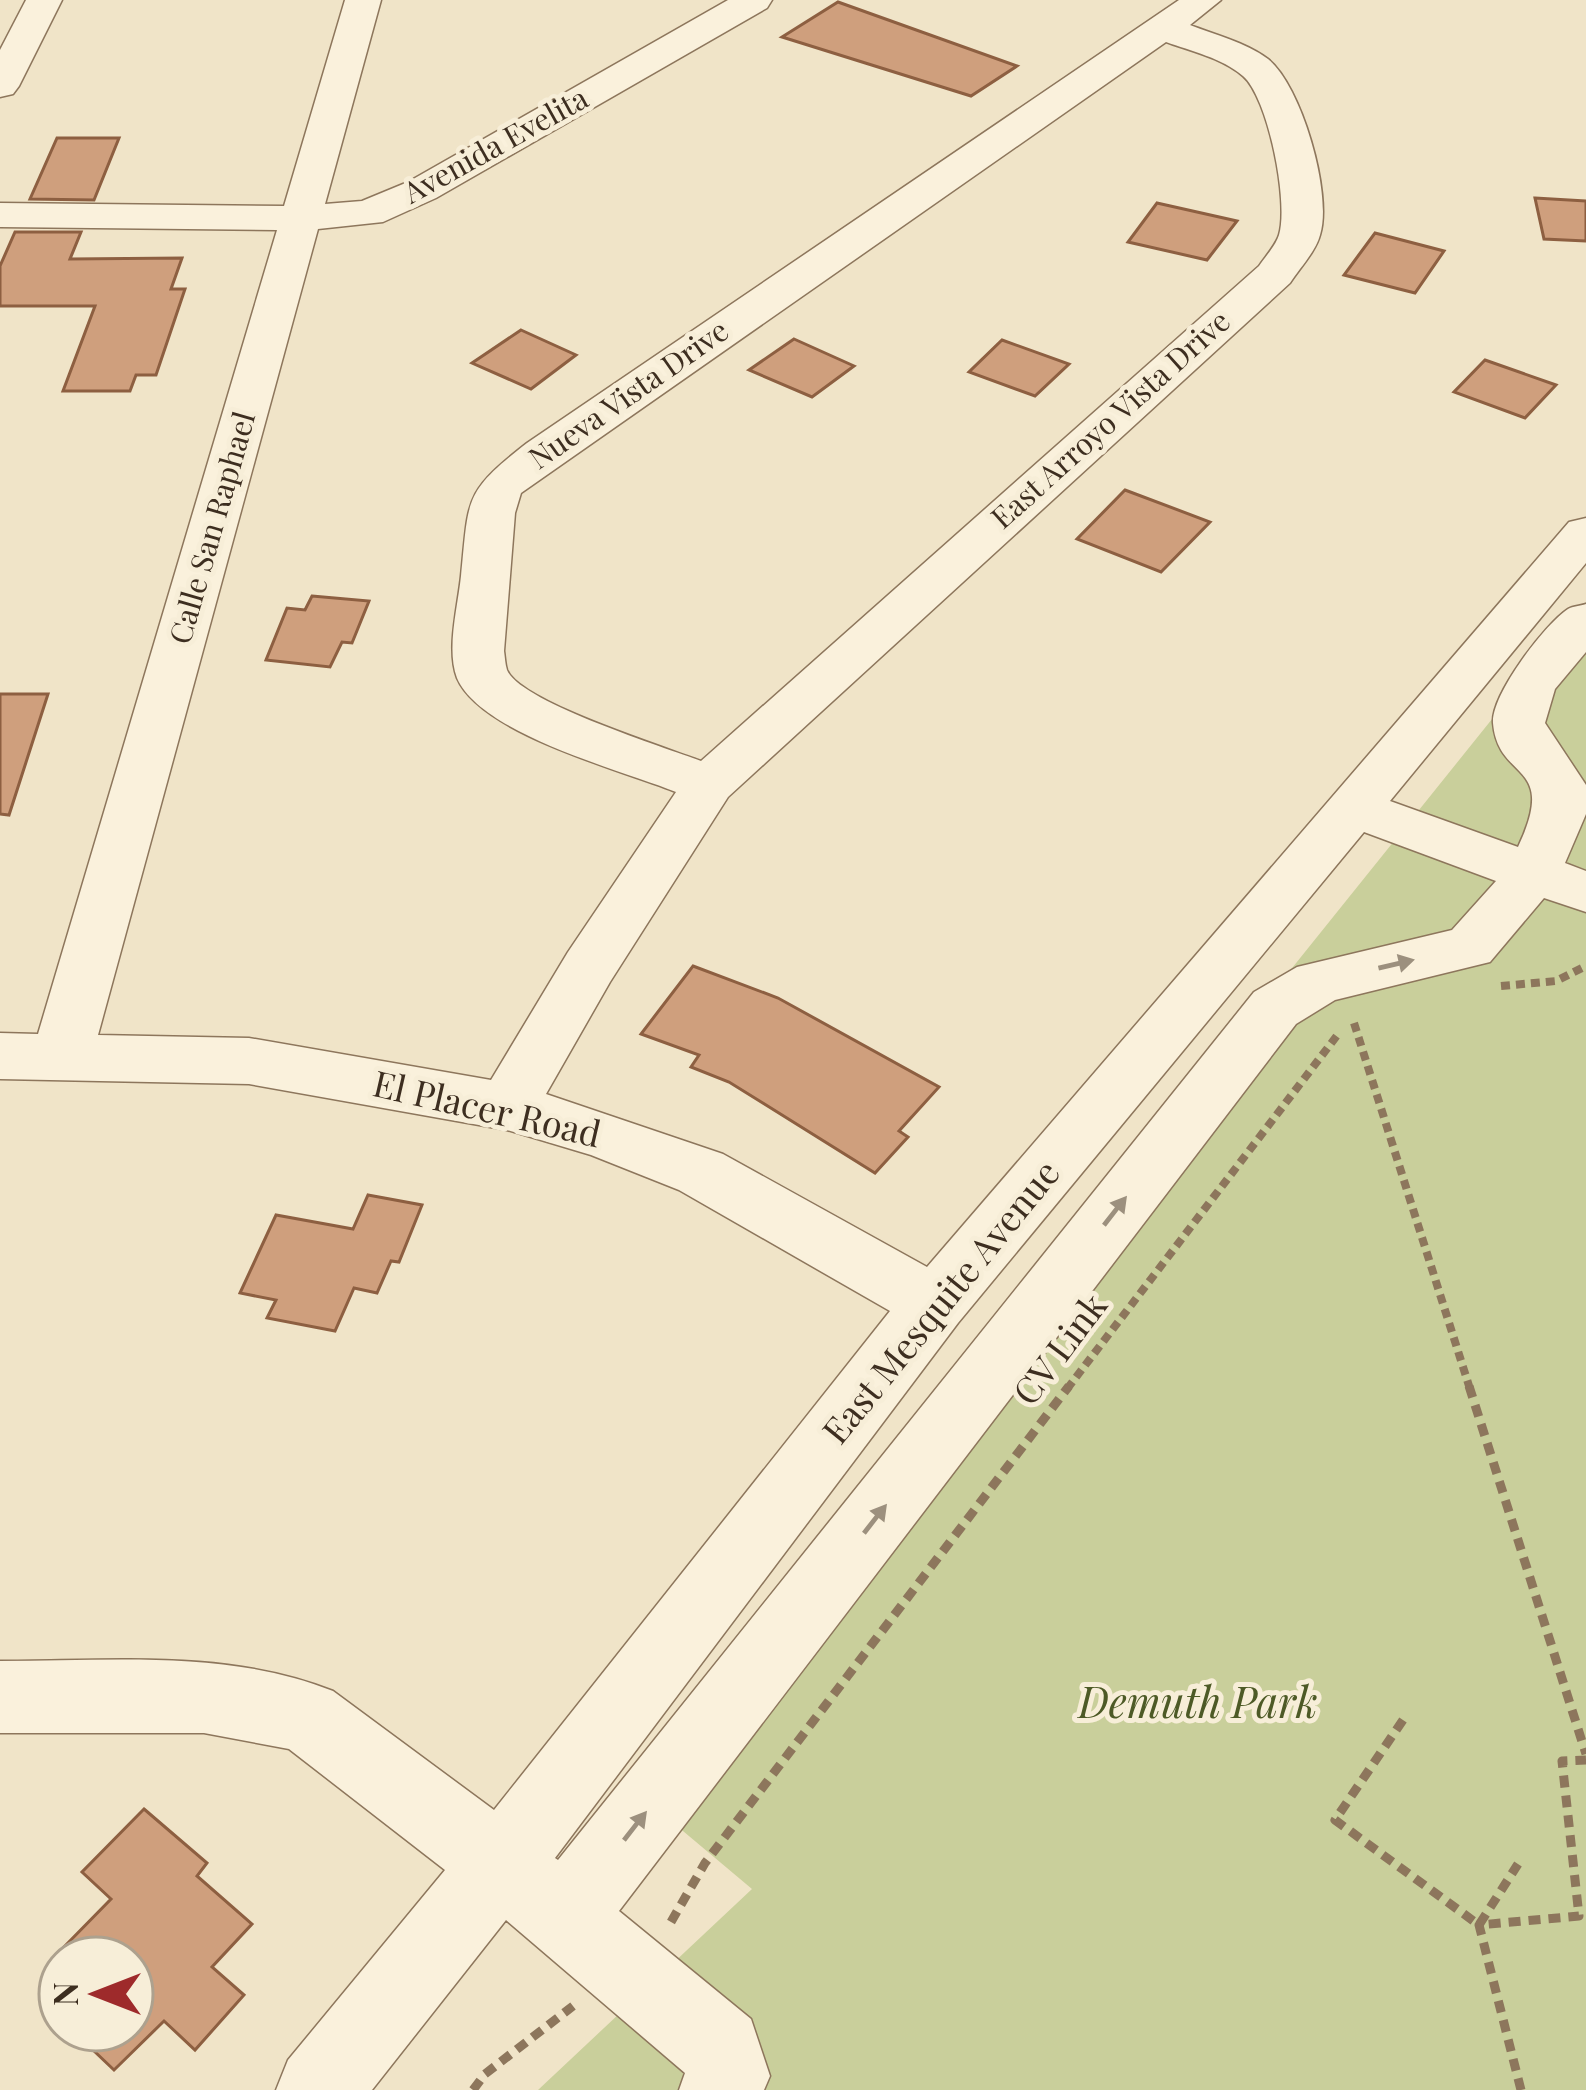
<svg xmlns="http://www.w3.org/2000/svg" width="1586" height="2090" viewBox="0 0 1586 2090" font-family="'Playfair Display',serif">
<rect width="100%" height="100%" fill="#f0e4c8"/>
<polygon fill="#c9cf9b" points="1586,602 1586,2090 538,2090 752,1889 633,1789"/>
<g fill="#cf9f7d" stroke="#8d5f41" stroke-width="3">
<polygon points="838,2 1017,66 971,96 782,37"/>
<polygon points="57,138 119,138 94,200 30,199"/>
<polygon points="1535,198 1586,201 1586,241 1544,239"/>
<polygon points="1157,203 1237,221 1207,260 1128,242"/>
<polygon points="15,232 81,232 70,259 182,258 171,289 185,289 156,375 136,375 130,391 63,391 95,306 0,306 0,266"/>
<polygon points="1375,233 1444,251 1415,293 1344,275"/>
<polygon points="521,330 576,355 531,389 472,363"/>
<polygon points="794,339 854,366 812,397 749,370"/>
<polygon points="1002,340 1069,364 1035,396 969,372"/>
<polygon points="1485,360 1556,385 1525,418 1454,392"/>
<polygon points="1125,490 1210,522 1161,572 1077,539"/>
<polygon points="312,596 369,601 352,643 342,642 330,667 266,660 287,608 305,610"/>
<polygon points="0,694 48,694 9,815 0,814"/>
<polygon points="693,966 778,998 939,1087 899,1131 908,1137 875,1173 729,1082 691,1067 699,1055 641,1034"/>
<polygon points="368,1195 422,1205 399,1262 391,1261 377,1293 354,1288 335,1331 267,1318 276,1300 240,1293 276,1215 353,1229"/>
<polygon points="144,1809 207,1863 197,1876 252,1924 212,1967 244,1995 195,2050 164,2021 114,2070 72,2030 132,2030 132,1958 60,1958 60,2019 41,2000 61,1950 111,1899 82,1872"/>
</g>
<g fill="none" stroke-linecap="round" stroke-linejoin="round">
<defs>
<g id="minor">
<polygon points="26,0 62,0 19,86 13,94 0,97 0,50"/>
<path d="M345,0H381L325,204L362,201L408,182L728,0H772L767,8L436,198L383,222L318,229L98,1035L249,1038L491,1080L568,952L676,792C621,770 481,734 457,678C446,649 458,606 461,576C469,498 463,493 527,443L1179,0H1221L1190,25C1216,35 1245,42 1268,59C1301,85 1333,194 1320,235C1316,251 1299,269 1290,283L728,797L610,982L546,1094L723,1154L927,1267L1569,522L1586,518V563L1390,801L1518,847C1559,760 1498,783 1493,723C1491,695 1545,624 1568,609C1573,606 1580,606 1586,604V652L1555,689L1545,723L1586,785V814L1565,863L1586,871V912L1544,898L1490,962L1335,1000L1296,1024L619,1911L751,2019L770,2076L764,2090H679L685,2073L506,1920L372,2090H276L288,2060L445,1870L289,1749L204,1733H0V1661C110,1661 228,1649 333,1691L494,1810L890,1311L679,1190L591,1155L507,1130L249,1084L0,1079V1033L38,1034L277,230L0,227V203L284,206ZM1166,42C1191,51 1222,58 1243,76C1268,97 1289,202 1279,235C1276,245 1265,257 1259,266L701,761C664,747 520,702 507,670C505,664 505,657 504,651L515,513L521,493ZM1364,832L1496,881L1452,930L1297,967L1254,992L558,1860L555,1858L958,1323Z"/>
</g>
</defs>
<use href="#minor" stroke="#8d765c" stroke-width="3"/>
<g stroke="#8d765c" stroke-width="8" stroke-dasharray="9 6" stroke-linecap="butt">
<polyline points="1501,986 1556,981 1586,966"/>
<polyline points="1354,1023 1470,1389"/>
<polyline points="1067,1389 1339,1033"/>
</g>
<g stroke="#8d765c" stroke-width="9" stroke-dasharray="12 8" stroke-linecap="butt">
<polyline points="1469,1386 1586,1754"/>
<polyline points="1403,1720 1335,1820 1479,1925 1518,1864"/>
<polyline points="671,1922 705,1863 1069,1386"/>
<polyline points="473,2090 485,2074 573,2006"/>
<polyline points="1521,2090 1479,1925 1579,1916 1562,1761 1586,1760"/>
</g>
<use href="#minor" fill="#faf1dc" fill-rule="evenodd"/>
</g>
<defs><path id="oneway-solid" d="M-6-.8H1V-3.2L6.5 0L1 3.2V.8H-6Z" transform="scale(3)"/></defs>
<g fill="#9c907e">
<use href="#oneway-solid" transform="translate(1396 964) rotate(-13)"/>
<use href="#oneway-solid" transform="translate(1115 1211) rotate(-52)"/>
<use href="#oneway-solid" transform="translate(875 1519) rotate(-52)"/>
<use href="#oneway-solid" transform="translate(635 1826) rotate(-52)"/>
</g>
<g text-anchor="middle" stroke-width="10" stroke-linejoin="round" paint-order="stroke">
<g font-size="30" fill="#3d2e20" stroke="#f7eed8">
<text transform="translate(496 146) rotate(-29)" y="10">Avenida Evelita</text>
<text transform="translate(629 395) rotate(-35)" y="10">Nueva Vista Drive</text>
<text transform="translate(1111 420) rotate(-42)" y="10">East Arroyo Vista Drive</text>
<text transform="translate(213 528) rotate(-74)" y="10">Calle San Raphael</text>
</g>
<g font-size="36" fill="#3d2e20" stroke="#f7eed8">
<text transform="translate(487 1109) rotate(13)" y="13">El Placer Road</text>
<text transform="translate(941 1302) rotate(-51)" y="13">East Mesquite Avenue</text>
<text transform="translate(1060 1349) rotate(-53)" y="13">CV Link</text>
</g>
<g font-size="42" font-style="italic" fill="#4d5a26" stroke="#f7eed8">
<text x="1198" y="1718">Demuth Park</text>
</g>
</g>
<g transform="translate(96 1994) rotate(270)"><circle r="57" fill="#f7eed8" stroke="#ada18e" stroke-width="3"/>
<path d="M0-9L21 45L0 30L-21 45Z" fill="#9e2a2b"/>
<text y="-18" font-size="33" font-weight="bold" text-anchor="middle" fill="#3d2e20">N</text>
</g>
</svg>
